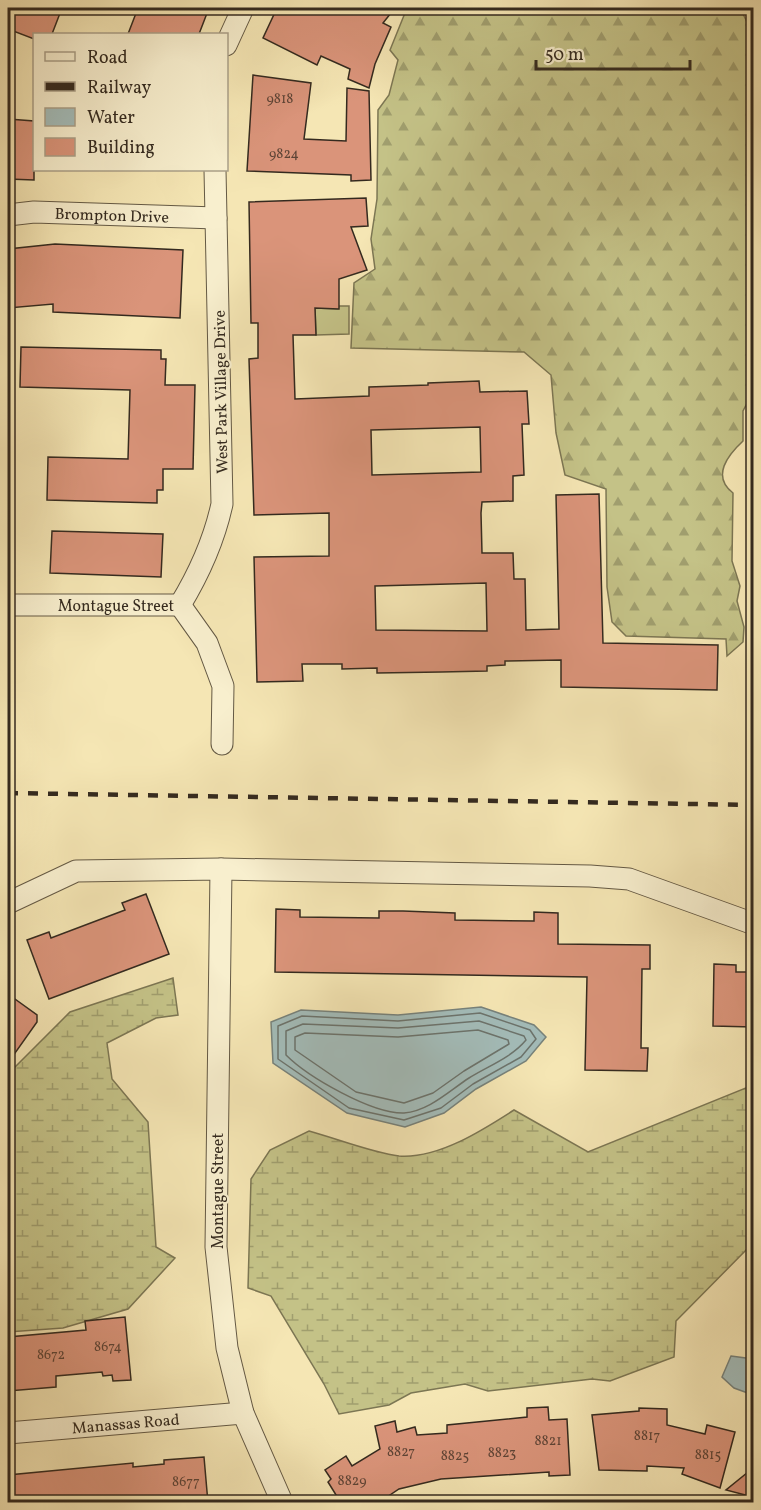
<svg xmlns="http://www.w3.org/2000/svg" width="761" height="1510" viewBox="0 0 761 1510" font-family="Vollkorn,serif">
<defs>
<pattern id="forest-firs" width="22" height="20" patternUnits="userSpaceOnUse" patternTransform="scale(1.5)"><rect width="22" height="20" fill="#c4c287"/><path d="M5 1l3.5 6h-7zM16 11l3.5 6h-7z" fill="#a09e6e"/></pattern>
<pattern id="wetland-marsh" width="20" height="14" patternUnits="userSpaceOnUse" patternTransform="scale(1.5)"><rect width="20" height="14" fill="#c4c287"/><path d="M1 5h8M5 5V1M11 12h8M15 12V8" fill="none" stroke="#a09e6e"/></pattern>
</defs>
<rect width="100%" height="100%" fill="#f5e6b4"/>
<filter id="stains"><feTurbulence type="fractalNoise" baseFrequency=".00333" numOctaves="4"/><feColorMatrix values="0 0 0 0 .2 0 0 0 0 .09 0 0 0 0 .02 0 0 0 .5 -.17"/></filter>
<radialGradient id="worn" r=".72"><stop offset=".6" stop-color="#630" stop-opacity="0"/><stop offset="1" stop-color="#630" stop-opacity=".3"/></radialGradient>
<path fill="url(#forest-firs)" stroke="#7c7653" stroke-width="1.5" d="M407,8H740L753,34L754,297L751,300L754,306L753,392L743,411V441C728,455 711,476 733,493L732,561L740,586L737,601L744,627L743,642L727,656L726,639L626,636L612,622L607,587L606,489L565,475L556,433L551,375L524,352L351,348L354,283L375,269L371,239L377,199L378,110L389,95L398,60L390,50Z"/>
<g fill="url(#wetland-marsh)" stroke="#7c7653" stroke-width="1.5">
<polygon points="173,978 178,1015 156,1018 107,1043 112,1079 148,1122 156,1247 175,1258 128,1309 63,1328 8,1332 8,1074 70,1012"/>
<path d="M753,1085V1243L676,1321L674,1357L610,1381L592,1379L488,1391L465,1384L411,1393L389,1405L339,1414L324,1384L271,1296L248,1288L251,1179L270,1150L309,1131C335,1138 373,1153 399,1156C438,1159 483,1130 514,1110L588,1152Z"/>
</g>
<polygon fill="#c4c287" stroke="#7c7653" stroke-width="1.5" points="339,306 349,306 349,334 316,335 315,308 338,309"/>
<g fill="#a3bcb9" stroke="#77827b" stroke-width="1.5">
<polygon points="481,1007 534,1025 546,1037 526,1061 476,1089 444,1113 405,1127 347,1113 273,1063 271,1022 301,1010 398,1015"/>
<polygon points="731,1356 753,1359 753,1395 734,1388 722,1377"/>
</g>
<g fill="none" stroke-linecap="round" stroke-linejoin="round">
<g stroke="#6c736c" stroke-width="1.5">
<polygon points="480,1013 530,1030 536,1039 521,1057 473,1084 441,1108 404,1120 349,1108 278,1059 278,1026 302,1016 398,1021"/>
<path d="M479,1021L524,1036L526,1040C511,1058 488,1066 469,1078C449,1091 429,1111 404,1113C372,1114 308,1077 286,1055V1031L303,1024L398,1028Z"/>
<polygon points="478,1030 508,1040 509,1044 464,1071 433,1093 404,1103 356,1092 295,1050 295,1037 305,1033 398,1037"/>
</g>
</g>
<g fill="#da947a" stroke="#342a1f" stroke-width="1.5" fill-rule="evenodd">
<polygon points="8,8 62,8 52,34 34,34 34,39 8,29"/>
<polygon points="138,8 209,8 199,34 128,34"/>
<polygon points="277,8 395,8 383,23 391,27 375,64 369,88 348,79 350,69 321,56 317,65 263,38"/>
<polygon points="253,75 311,83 304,139 346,141 347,88 369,91 371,180 351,181 351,175 247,171"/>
<polygon points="8,119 34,121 34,180 8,179"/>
<path d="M366,198L368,226L351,227L367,270L339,279V309L315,308L316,335H293L295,399L369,396V387L428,385V383L479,381L480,392L527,391L529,424H522L524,475L513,476V501L482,502L481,513L482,553H513L514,579H525L526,630L559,629L556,495L599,494L603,643L718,645L717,690L561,687V660L505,661V665L487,666V671L441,672L377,673V668L342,669V664H302L303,681L257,682L254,557L329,556V513L254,515L249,359L258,358V323H251L249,202ZM480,427L481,472L372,475L371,430ZM486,583L487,631L376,630L375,586Z"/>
<polygon points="55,244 183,250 180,318 53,312 53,304 8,308 8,249"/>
<polygon points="21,347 161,350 161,359 166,359 165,385 195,385 193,469 163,469 163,490 157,490 157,503 47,500 48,457 128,459 130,390 20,387"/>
<polygon points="52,531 163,534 161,577 50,573"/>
<polygon points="146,894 169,954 49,999 27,940 49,932 51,938 125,910 122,903"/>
<polygon points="276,909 300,910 300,917 379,918 379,911 403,911 455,913 455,920 534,921 534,912 558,913 558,944 650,945 650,969 642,969 641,1048 648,1048 647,1071 585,1070 587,977 275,972"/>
<polygon points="714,964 736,965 736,972 753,972 753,1027 713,1026"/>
<polygon points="8,994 37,1015 37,1022 8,1063"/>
<polygon points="125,1317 131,1380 113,1381 112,1375 103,1376 102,1372 56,1376 56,1387 8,1391 8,1337 86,1330 85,1321"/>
<polygon points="548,1407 549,1420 567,1419 570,1475 549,1476 549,1472 441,1479 399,1489 378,1503 341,1503 328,1482 331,1479 325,1470 346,1456 352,1466 380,1449 375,1426 395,1421 397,1432 415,1427 417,1435 447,1433 447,1425 527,1417 527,1408"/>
<polygon points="639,1408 667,1409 667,1425 705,1434 707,1425 735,1432 720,1488 682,1474 684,1468 647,1466 647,1471 599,1470 592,1415 639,1411"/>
<polygon points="204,1457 208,1503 8,1503 8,1475 133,1463 133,1467 164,1464 164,1460"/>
<polygon points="753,1468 753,1497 726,1490"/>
</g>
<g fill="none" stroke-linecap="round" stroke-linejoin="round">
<defs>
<g id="street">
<polyline points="226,45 243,8"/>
<path id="s1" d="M8,215L34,212L216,218"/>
<path id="s2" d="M8,605H180"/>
<path d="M180,605C200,572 214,541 222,504L215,170"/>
<polyline points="180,605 207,643 223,686 222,744"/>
<polyline points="221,869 216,1247 227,1348 243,1413 282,1502"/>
<polyline points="8,903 76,871 221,869 590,876 629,879 754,924"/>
<path id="s3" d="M8,1433L243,1413"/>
</g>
</defs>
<use href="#street" stroke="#645944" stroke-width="23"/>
<use href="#street" stroke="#f8efce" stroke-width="21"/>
<polyline stroke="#342a1f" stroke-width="4.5" stroke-dasharray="10 10" stroke-linecap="butt" points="8,793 754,805"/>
</g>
<g text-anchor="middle" stroke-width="4.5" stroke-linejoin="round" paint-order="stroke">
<g font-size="14" fill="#5e4436">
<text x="280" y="103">9818</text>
<text x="284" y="158">9824</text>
<text x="108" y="1351">8674</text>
<text x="51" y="1359">8672</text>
<text x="647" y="1440">8817</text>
<text x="548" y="1445">8821</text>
<text x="401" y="1456">8827</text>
<text x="502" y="1457">8823</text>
<text x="708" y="1459">8815</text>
<text x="455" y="1460">8825</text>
<text x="352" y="1485">8829</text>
<text x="186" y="1486">8677</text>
</g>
<g font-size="16" fill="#342a1f" stroke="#f8efce">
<text dy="6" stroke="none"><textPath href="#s1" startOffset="104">Brompton Drive</textPath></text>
<text transform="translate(220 392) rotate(-91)" y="6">West Park Village Drive</text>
<text dy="6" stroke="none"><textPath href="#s2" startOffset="108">Montague Street</textPath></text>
<text transform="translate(217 1191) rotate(-90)" y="6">Montague Street</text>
<text dy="6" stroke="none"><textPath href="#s3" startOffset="118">Manassas Road</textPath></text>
</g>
</g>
<rect width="761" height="1510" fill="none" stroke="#f5e6b4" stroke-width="30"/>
<rect x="9" y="9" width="743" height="1492" fill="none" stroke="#342a1f" stroke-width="3"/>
<rect x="15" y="15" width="731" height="1480" fill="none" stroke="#342a1f" stroke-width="1.5"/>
<rect x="33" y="33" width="195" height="138" fill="#f8efce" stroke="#aaa088" stroke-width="1.5"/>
<rect x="45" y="52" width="30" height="9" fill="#f8efce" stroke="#aaa088" stroke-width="1.5"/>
<text x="87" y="63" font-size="18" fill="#342a1f">Road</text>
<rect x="45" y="82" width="30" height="9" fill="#342a1f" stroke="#aaa088" stroke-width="1.5"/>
<text x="87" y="93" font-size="18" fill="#342a1f">Railway</text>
<rect x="45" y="108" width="30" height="18" fill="#a3bcb9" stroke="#aaa088" stroke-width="1.5"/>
<text x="87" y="123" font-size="18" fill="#342a1f">Water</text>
<rect x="45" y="138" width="30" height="18" fill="#da947a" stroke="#aaa088" stroke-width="1.5"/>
<text x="87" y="153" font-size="18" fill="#342a1f">Building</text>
<path d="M536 60v9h154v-9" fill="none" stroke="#342a1f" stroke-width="3"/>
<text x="545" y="60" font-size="18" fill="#342a1f" stroke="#f8efce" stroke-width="4.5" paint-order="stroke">50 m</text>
<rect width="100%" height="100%" filter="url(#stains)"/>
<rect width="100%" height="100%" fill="url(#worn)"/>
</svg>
